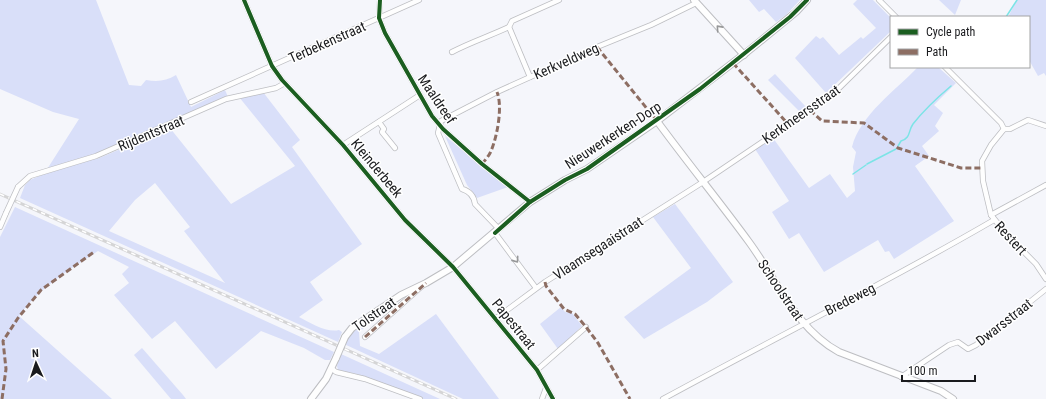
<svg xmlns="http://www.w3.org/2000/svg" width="1046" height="399" viewBox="0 0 1046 399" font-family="'Roboto Condensed',sans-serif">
<rect width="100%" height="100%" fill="#f5f6fb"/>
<g fill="#d9dff9" fill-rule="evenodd">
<path d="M0,0H96L129,85L141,86L146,80C158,82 166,81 176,75L191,107L225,90L228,97L95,155L97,159L170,128L231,204L295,166L239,97L263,92L300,140L292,147L362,244L310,282L323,300L299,317C310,323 327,333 339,330L342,332L338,342L20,198L25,185L30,180L44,174L79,119L53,112L0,89ZM155,183L190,227L184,231L225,283L109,231L135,200Z"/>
<polygon points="749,0 800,0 786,15 776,22 764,9 759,12"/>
<polygon points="857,0 873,0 891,18 891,31 826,93 795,58 816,36 820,39 823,37 839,55 861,37 863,39 876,28 853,4"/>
<polygon points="939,0 961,0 955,15"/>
<polygon points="1017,0 1046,0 1046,76 1044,73 1038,76 1029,60 1029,17 1008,17"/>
<path d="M918,67H938L956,83L934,105L943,113L935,126L939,131L922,146L929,156L915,166L954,221L894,259L889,251L885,252L878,240L824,272L799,233L789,239L772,212L789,201L755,149L773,138L809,188L830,174L847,198L855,191L853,167L856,152L852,147C860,115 896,90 918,67Z"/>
<polygon points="775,74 806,107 799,111 768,80"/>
<polygon points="445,136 508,187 477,198 467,185"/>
<polygon points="675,204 733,282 707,302 644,339 624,317 691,268 653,217"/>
<path d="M15,207L334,352L330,360H325L304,348L261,331L216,369L175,321L152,339L114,295L129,283L122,274L129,267L98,251C69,270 40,287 19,316L112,399H0V237Z"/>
<polygon points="397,302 359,332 360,346 379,354 436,314 499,399 463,399 344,344 353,332"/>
<polygon points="561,307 565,312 572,313 582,326 558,349 540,324"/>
<polygon points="142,348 183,395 186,399 171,399 134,355"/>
<polygon points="341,354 440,399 423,399 357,374 338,370 337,366"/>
</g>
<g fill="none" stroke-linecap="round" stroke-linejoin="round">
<g stroke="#7ce4e6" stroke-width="1.5">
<polyline points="1006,17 1017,0"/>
<path d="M898,146L901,141C911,138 908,131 913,124C924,110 938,97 951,86"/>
<polyline points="867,164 896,149"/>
<polyline points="853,174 866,165"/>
</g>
<defs>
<g id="minor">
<polyline points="244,0 272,66 282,80 343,145 405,220 453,267 537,370 553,399"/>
<polyline points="380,0 379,18 385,33 432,116 443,129 482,164 530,202"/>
<polyline points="879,0 896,17"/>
<path d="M452,52C471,42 490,36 509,27"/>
<polyline points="945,67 1001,123 1004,129"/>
<polyline points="530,77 509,27 512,21 559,0"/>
<polyline points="191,102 419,0"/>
<polyline points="379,122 384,129 382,132 395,148"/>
<polyline points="1004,129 991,145 982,161 983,181 991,215 1008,236 1036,264 1046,279"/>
<polyline points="1004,129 1010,129 1028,120 1046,126"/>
<polyline points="343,145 420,95"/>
<polyline points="18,187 30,176 96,156 226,99 276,88 285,83"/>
<polyline points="991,215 1046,185"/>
<polyline points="0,227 6,213"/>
<path d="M499,229L475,204C474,196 469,191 462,189L438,133L441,121L497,92L597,47L651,25L696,3"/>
<polyline points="495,233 536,288"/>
<polyline points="495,319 545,282 703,182 832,95 891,37"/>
<polyline points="365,337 422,286"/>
<polyline points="331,368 336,372 365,379 420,399"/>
<polyline points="537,370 586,327"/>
<polyline points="901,377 949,345 958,342 968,349 976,345 1046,289"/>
<polyline points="542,399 546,388"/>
<path d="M663,399C773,339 886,283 994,220"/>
</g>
<g id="tertiary">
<polyline points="694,0 744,55"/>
<path d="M657,121C687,162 719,201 749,242C777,280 796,329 839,352L941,391L953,399"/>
<polyline points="345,337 352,328 401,295 426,283 453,267 530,202 565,180 587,169 657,121 747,52 796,12 807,0"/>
<polyline points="311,399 326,379 336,358"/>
</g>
</defs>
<use href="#minor" stroke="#bdbec2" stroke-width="6"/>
<use href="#tertiary" stroke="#bdbec2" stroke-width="8"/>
<use href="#minor" stroke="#fefefe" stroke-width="4.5"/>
<use href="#tertiary" stroke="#fefefe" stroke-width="6"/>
<defs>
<polyline id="rail" points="0,194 456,399"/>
</defs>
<use href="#rail" stroke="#d5d5d6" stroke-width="3"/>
<use href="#rail" stroke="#fff" stroke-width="1.5" stroke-dasharray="4.5" stroke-linecap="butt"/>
<defs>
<polyline id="minor-bridge" points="6,213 18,187"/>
<polyline id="tertiary-bridge" points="336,358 345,337"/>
</defs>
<use href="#minor-bridge" stroke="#bdbec2" stroke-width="6" stroke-linecap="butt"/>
<use href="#tertiary-bridge" stroke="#bdbec2" stroke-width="8" stroke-linecap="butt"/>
<use href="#minor-bridge" stroke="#fefefe" stroke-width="4.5"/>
<use href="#tertiary-bridge" stroke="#fefefe" stroke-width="6"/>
<g stroke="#8d6e63" stroke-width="3" stroke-dasharray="6 3" stroke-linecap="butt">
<polyline points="597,47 657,121"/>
<polyline points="733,63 788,124"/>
<polyline points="810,110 822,121 864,123 898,148 961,168 982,168"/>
<path d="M482,164C485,160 489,156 491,151C497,137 503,107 497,92"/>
<polyline points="545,282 546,286 564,309 575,314 586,327 598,343 630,399"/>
<polyline points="365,337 426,283"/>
<polyline points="2,399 6,369 3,341 18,318 41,290 94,252"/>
</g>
<defs>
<g id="cycleway">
<polyline points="244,0 272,66 282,80 343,145 405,220 453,267 537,370 553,399"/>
<polyline points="380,0 379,18 385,33 432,116 443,129 482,164 530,202"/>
<polyline points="495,233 530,202 565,180 587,169 700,89 790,17 807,0"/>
</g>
</defs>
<use href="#cycleway" stroke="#fff" stroke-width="6"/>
<use href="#cycleway" stroke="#1b5e20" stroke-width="4"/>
</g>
<defs><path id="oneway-chevron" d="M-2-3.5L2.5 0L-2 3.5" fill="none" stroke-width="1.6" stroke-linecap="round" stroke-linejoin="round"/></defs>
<g stroke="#979899">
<use href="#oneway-chevron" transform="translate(719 28) rotate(-132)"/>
<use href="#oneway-chevron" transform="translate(516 260) rotate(55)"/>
</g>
<g text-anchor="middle" stroke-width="3" stroke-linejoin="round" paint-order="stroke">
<g font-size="14" fill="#1a1b1e" stroke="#fff">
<text transform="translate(327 42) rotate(-24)" y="5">Terbekenstraat</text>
<text transform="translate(566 61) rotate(-24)" y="5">Kerkveldweg</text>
<text transform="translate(437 99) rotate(56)" y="5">Maaldreef</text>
<text transform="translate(801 114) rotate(-35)" y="5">Kerkmeersstraat</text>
<text transform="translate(151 133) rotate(-23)" y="5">Rijdentstraat</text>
<text transform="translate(613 135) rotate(-33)" y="5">Nieuwerkerken-Dorp</text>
<text transform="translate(377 168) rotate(50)" y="5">Kleinderbeek</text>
<text transform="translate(1011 238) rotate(47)" y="5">Restert</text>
<text transform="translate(598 248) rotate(-33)" y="5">Vlaamsegaaistraat</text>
<text transform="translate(781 290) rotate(56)" y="5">Schoolstraat</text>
<text transform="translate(850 299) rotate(-27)" y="5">Bredeweg</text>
<text transform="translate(374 314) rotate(-35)" y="5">Tolstraat</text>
<text transform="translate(1004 322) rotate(-38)" y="5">Dwarsstraat</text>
<text transform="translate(514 324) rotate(51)" y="5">Papestraat</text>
</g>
</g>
<rect x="890" y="16" width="140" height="52" fill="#ffffff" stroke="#a3a4a5"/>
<rect x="898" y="29" width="20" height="6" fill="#1b5e20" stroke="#a3a4a5"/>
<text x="926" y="36" font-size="12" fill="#1a1b1e">Cycle path</text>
<rect x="898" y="49" width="20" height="6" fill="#8d6e63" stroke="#a3a4a5"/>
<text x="926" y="56" font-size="12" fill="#1a1b1e">Path</text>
<g transform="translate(36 363) rotate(357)" stroke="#ffffff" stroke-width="3" paint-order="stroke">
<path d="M0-3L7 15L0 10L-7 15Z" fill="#1a1b1e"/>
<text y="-6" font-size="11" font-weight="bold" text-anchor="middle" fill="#1a1b1e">N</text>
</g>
<path d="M902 375v6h73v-6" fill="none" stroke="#1a1b1e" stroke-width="2"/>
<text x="908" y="375" font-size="12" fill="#1a1b1e" stroke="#ffffff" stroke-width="3" paint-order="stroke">100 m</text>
</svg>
